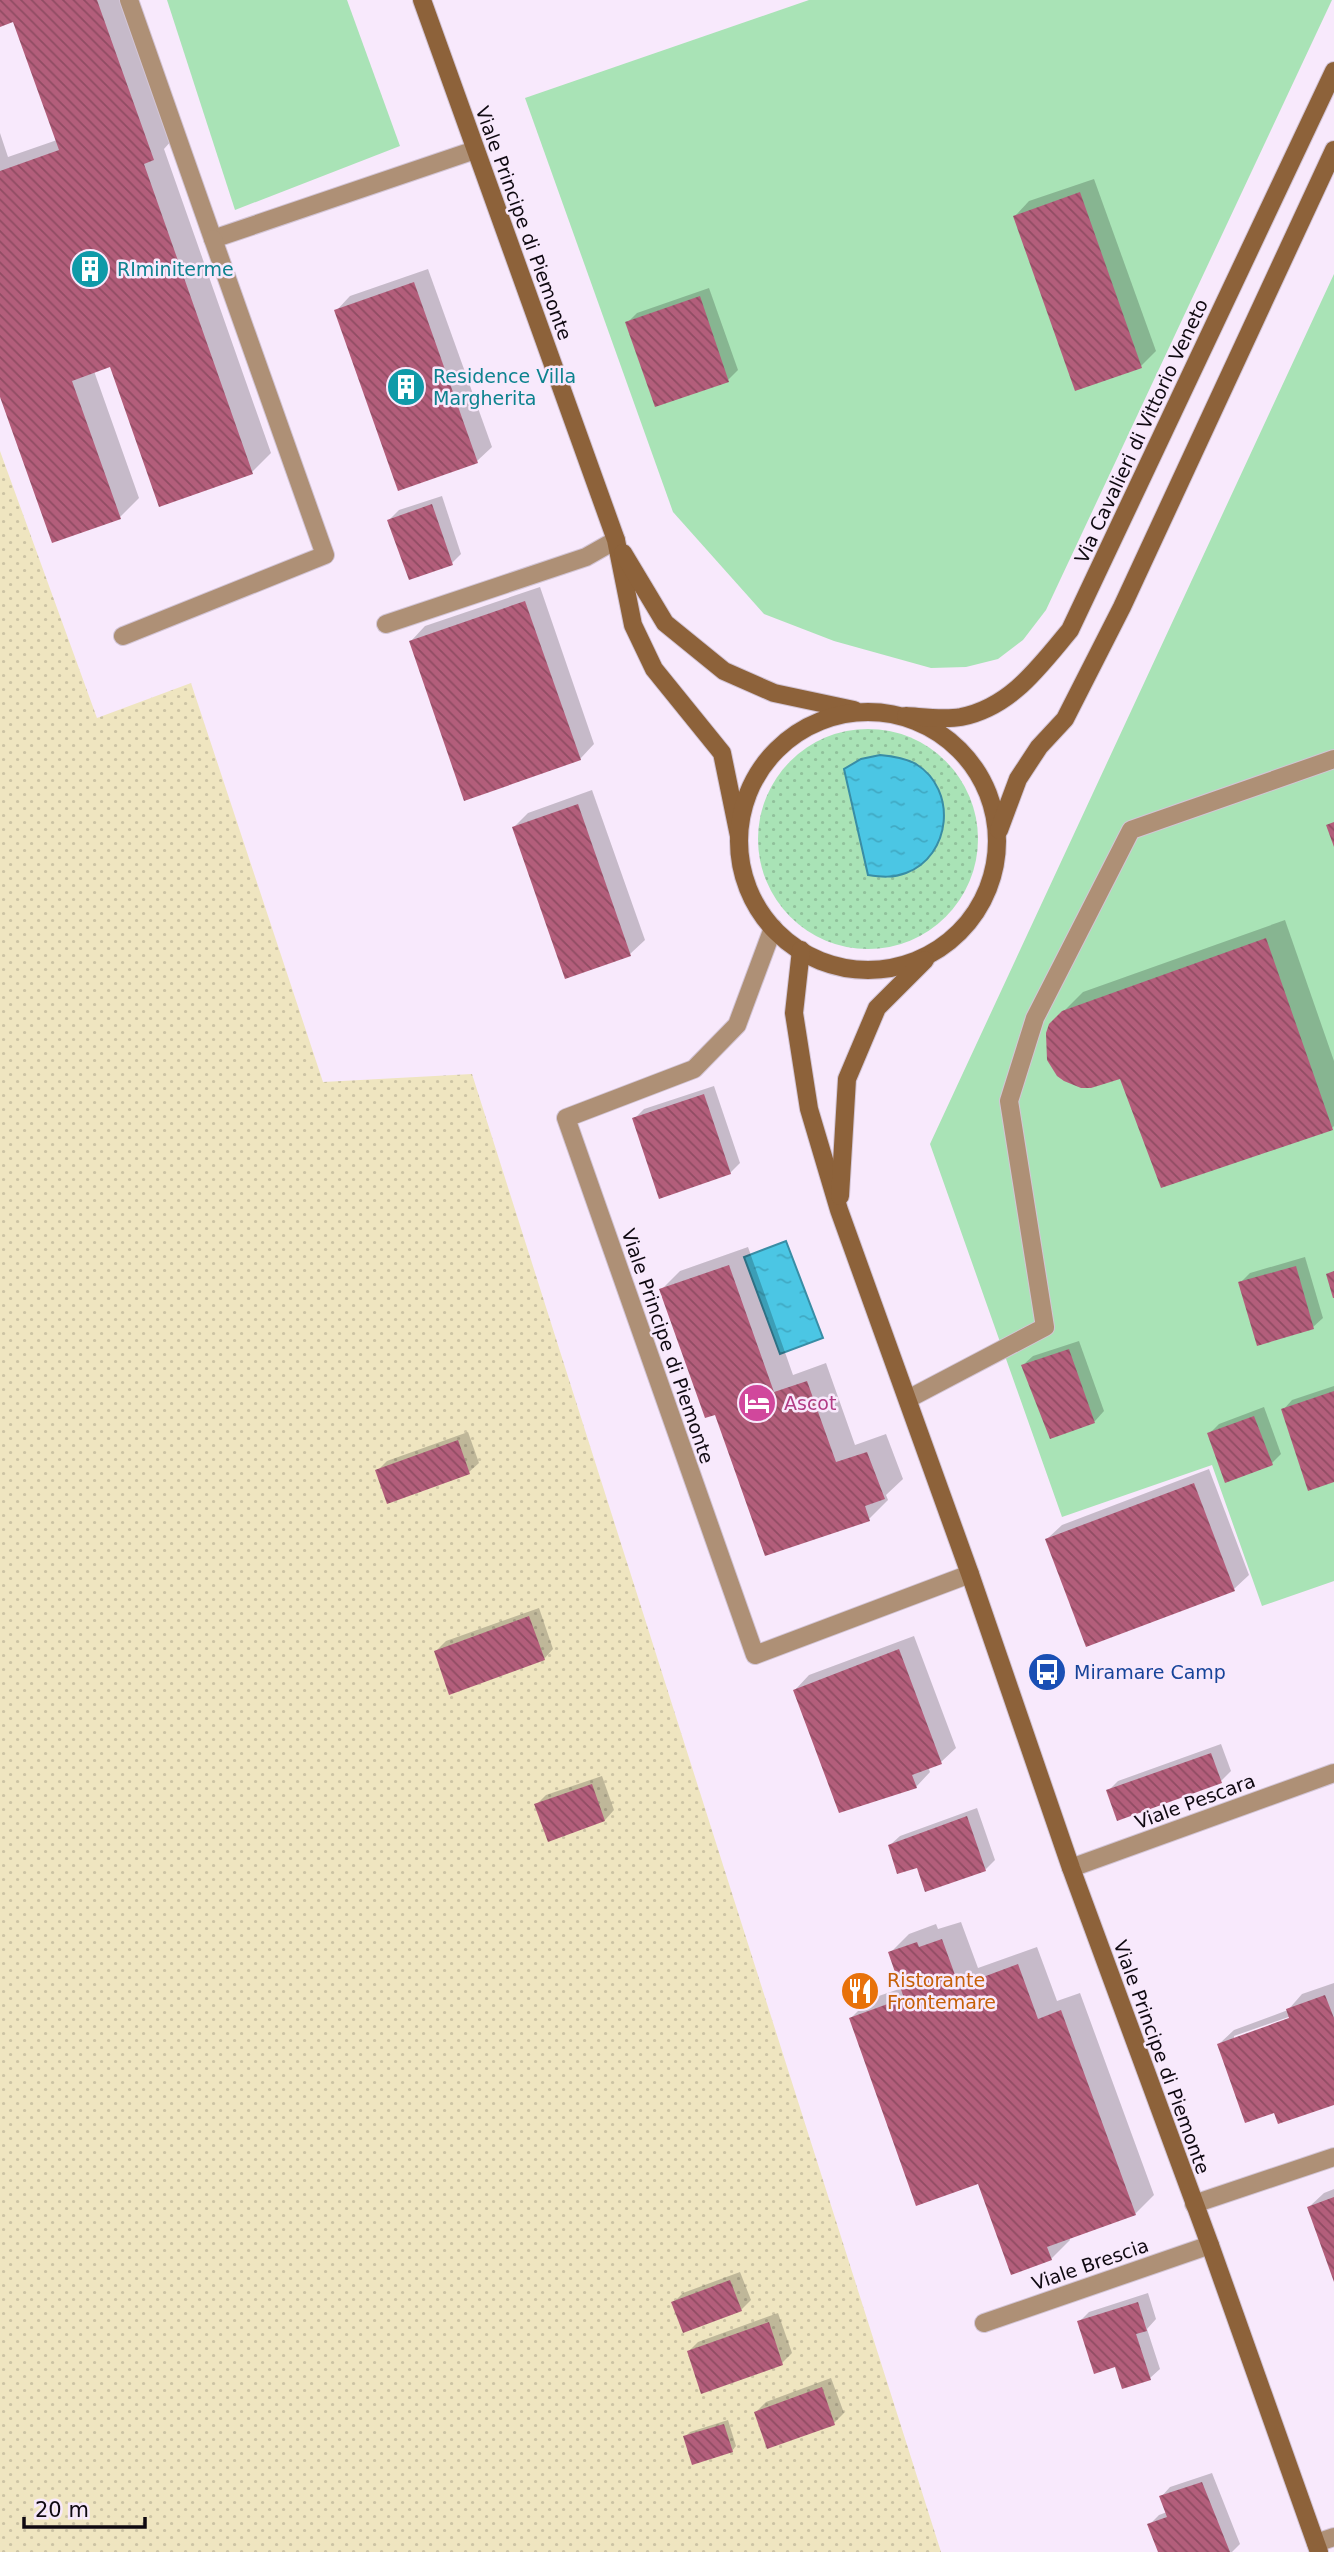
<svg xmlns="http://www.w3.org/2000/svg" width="1334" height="2552" viewBox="0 0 1334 2552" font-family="'DejaVu Sans',sans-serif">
<defs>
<pattern id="grass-dots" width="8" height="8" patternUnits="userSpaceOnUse" patternTransform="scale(1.75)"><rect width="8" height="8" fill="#a9e3b6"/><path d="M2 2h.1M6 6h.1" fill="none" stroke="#90c19b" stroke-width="1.8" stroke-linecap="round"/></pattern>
<pattern id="sand-dots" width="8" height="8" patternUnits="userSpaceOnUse" patternTransform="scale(1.75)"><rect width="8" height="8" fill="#efe5c0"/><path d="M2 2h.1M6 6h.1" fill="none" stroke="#ccc3a4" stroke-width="1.8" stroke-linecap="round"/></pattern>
<pattern id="water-ripples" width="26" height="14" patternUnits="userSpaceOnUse" patternTransform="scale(1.75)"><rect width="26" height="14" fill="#4bc6e4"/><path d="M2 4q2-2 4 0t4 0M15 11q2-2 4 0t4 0" fill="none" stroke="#40a9c3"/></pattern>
<pattern id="building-back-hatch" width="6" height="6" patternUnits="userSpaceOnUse" patternTransform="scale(1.75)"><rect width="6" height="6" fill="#b35e7b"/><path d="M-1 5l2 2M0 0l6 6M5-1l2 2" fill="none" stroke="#904c63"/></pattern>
</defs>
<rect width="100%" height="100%" fill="#f8e9fc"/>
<circle fill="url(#grass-dots)" cx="868" cy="839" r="110"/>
<polygon fill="url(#sand-dots)" points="0,451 97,718 191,683 323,1082 472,1074 941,2552 0,2552"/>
<g fill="#a9e3b6">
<polygon points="167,0 347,0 400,146 235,210"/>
<polygon points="809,0 1332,0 1046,610 1023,640 998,659 966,667 931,668 834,641 764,614 673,512 525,98"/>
<polygon points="1334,274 1334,1581 1262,1606 1212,1465 1062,1517 930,1144"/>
</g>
<g fill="url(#water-ripples)" stroke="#398da5" stroke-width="2">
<path d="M880,755C892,756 905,758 916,764C958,790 951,856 906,873C893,878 881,877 868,875L844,769L861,759Z"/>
<polygon points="786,1241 823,1338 780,1354 744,1257"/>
</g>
<g fill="#0003" fill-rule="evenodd">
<polygon points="0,0 123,0 172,140 164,149 271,453 252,472 160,505 111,365 94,371 139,498 120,517 53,541 0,391 0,133 8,157 57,140 15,20 0,25"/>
<polygon points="1094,179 1156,351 1141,366 1015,216 1029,201"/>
<polygon points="428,269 492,447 477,461 336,311 350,296"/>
<polygon points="709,288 738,370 728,380 627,323 637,313"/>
<polygon points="442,496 461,554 452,563 389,520 399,510"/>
<polygon points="540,587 594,744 580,759 411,641 425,626"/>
<polygon points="592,790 645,940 630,954 514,827 528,813"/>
<polygon points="1285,920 1334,1061 1334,1126 1332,1128 1121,1076 1063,1012 1083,992"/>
<polygon points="714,1086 740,1163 730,1173 634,1119 644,1109"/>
<polygon points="748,1247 793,1375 826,1363 855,1445 886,1434 903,1479 886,1495 888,1500 869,1519 716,1412 661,1290 680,1271"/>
<polygon points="1305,1257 1323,1318 1313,1327 1240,1283 1250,1273"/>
<polygon points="1079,1341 1104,1411 1095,1421 1051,1437 1023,1365 1033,1356"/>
<polygon points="1334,1386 1334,1480 1283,1410 1292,1400"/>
<polygon points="1264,1407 1281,1454 1272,1463 1209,1434 1219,1424"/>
<polygon points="468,1432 479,1463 469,1472 377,1471 387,1461"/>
<polygon points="1209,1469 1249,1575 1234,1589 1047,1539 1062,1525"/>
<polygon points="539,1608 553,1649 544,1659 436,1651 446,1641"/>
<polygon points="914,1636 956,1748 941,1762 928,1767 930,1772 916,1787 795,1690 809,1675"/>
<polygon points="1221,1744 1231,1771 1221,1781 1108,1791 1118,1781"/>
<polygon points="602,1776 614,1810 605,1820 536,1805 546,1795"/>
<polygon points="977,1808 995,1860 985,1870 918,1866 890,1845 900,1836"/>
<polygon points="961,1922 978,1968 1037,1947 1057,2001 1080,1993 1154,2195 1135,2214 1069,2237 1070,2240 1051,2259 979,2181 851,2018 870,1999 902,1988 890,1953 909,1934 936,1924 938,1929"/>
<path d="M1334,1983V2103L1275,2111L1219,2044L1234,2030L1288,2010L1302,1994ZM1297,2014L1298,2017L1234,2040V2036Z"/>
<polygon points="1334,2189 1334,2278 1309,2207 1324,2193"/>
<polygon points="740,2272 751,2300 741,2310 673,2303 683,2293"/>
<polygon points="1148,2293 1156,2319 1147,2329 1160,2369 1150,2378 1116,2364 1079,2322 1089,2312"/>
<polygon points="778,2313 792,2353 782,2363 689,2351 698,2342"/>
<polygon points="831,2378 844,2413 834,2423 756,2412 766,2402"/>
<polygon points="728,2420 736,2446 732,2451 685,2437 690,2432"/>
<polygon points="1212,2473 1240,2544 1232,2552 1160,2552 1149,2525 1159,2515 1167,2512 1161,2497 1170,2487"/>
</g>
<g fill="url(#building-back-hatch)">
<polygon points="0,0 97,0 154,160 144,164 253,474 159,507 110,367 72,381 121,519 52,543 0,397 0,171 59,150 13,22 0,27"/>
<polygon points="1080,192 1142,368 1075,391 1013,216"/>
<polygon points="414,282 478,463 398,491 334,310"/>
<polygon points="700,296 729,382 655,407 625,322"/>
<polygon points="432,504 453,565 409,580 387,520"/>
<polygon points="525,601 581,760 464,801 409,641"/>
<polygon points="578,804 631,956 565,979 512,827"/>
<polygon points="1334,822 1334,847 1326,825"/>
<polygon points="1266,938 1333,1130 1161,1188 1120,1079 1091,1088 1081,1088 1064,1081 1057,1076 1047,1060 1046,1033 1049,1024 1062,1011"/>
<polygon points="704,1094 731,1174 659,1199 632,1118"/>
<polygon points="729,1265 774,1392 807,1381 836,1462 867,1452 885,1499 865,1506 870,1521 765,1556 715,1415 705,1418 659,1289"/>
<polygon points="1296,1266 1314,1329 1257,1346 1238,1282"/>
<polygon points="1334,1271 1334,1298 1333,1298 1326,1274"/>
<polygon points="1069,1349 1095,1423 1050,1439 1021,1365"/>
<polygon points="1334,1391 1334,1482 1308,1491 1281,1409"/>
<polygon points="1254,1416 1273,1465 1225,1483 1207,1433"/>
<polygon points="458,1440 470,1474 387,1504 375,1470"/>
<polygon points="1194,1483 1235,1591 1086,1647 1045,1539"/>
<polygon points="529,1616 545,1660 449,1695 434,1651"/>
<polygon points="899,1649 942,1764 912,1775 917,1788 839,1813 793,1690"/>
<polygon points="1211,1753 1222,1783 1117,1821 1106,1790"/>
<polygon points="592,1784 605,1821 548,1842 534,1804"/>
<polygon points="967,1816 986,1871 925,1892 917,1868 897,1874 888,1845"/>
<polygon points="942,1939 959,1986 1018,1964 1038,2019 1061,2010 1136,2215 1047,2247 1052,2260 1011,2275 978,2184 916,2206 849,2018 904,1998 888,1952 917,1942 919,1947"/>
<polygon points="1325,1995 1334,2018 1334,2105 1278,2124 1274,2113 1245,2123 1217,2044 1289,2018 1286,2009"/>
<polygon points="1334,2197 1334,2282 1307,2207"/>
<polygon points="730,2280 742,2311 683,2333 671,2302"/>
<polygon points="1138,2302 1147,2331 1136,2334 1151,2380 1122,2389 1115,2367 1094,2374 1077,2321"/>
<polygon points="769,2322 783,2365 701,2394 687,2351"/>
<polygon points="822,2387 835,2425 767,2449 754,2412"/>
<polygon points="724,2424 733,2452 692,2465 683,2436"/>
<polygon points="1202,2482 1230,2552 1158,2552 1147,2524 1167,2517 1159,2496"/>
</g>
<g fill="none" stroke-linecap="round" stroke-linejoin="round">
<defs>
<g id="lane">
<polyline points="129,0 213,239 475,150"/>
<polyline points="123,636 325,555 213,239"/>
<polyline points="908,1399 1045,1327 1009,1101 1035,1018 1131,830 1334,759"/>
</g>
<g id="street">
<polyline points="386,624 586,557 616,540"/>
<polyline points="773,928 737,1025 694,1069 566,1118 755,1655 970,1574"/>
<polyline points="1071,1868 1334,1773"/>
<polyline points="1194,2204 1334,2157"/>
<polyline points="984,2323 1210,2245"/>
<polyline points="1316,2543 1334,2537"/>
</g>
<g id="secondary">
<polyline points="422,0 616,540 633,625 654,669 722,753 739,836"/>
<polyline points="623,553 665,623 724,671 774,693 854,710"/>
<circle cx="868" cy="841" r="129"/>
<path d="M906,716C923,717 944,720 961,717C1011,707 1039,667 1070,630L1334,71"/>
<polyline points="999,830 1018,779 1039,747 1065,719 1122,607 1334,150"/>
<polyline points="801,950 794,1013 809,1109 839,1210 970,1574 1071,1868 1210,2245 1319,2552"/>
<polyline points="840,1196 847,1079 877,1008 925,960"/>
</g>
</defs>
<use href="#lane" stroke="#d3c5d6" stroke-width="20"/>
<use href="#street" stroke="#d3c5d6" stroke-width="20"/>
<use href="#secondary" stroke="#d3c5d6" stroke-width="20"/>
<use href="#lane" stroke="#ae9076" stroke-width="18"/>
<use href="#street" stroke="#ae9076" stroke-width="18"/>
<use href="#secondary" stroke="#8d623a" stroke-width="18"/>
</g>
<defs>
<symbol id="building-disc" viewBox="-11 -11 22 22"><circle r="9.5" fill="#0f9aa8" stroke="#f8e9fc"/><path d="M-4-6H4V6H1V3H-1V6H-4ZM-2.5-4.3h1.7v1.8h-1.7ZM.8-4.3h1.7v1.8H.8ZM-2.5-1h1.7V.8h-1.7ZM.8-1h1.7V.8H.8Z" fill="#fff"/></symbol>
<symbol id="hotel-disc" viewBox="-11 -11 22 22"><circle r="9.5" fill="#d1479c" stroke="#f8e9fc"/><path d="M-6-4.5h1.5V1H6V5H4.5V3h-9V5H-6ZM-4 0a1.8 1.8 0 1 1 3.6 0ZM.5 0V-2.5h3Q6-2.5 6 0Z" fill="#fff"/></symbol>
<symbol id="bus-disc" viewBox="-11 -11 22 22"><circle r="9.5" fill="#1a4fb4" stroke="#f8e9fc"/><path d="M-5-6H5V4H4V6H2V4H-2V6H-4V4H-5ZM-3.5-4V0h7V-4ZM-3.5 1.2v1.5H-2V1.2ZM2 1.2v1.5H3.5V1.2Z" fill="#fff"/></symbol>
<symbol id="restaurant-disc" viewBox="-11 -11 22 22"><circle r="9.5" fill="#e8710a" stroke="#f8e9fc"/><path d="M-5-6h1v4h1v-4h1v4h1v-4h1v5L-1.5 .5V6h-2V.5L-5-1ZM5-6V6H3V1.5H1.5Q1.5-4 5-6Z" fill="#fff"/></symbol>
</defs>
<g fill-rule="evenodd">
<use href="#building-disc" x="68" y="247" width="44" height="44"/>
<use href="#building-disc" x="384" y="365" width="44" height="44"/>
<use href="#hotel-disc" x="735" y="1381" width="44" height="44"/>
<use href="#bus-disc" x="1025" y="1650" width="44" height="44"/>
<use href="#restaurant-disc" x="838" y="1969" width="44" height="44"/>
</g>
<g text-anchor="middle" stroke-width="5" stroke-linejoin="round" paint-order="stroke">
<g font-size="19" fill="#0f0911" stroke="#f8e9fc">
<text transform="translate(524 223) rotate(70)" y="7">Viale Principe di Piemonte</text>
<text transform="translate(1141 431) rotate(-65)" y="7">Via Cavalieri di Vittorio Veneto</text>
<text transform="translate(668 1346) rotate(71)" y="7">Viale Principe di Piemonte</text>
<text transform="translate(1195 1801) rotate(-20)" y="7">Viale Pescara</text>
<text transform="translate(1162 2057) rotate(70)" y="7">Viale Principe di Piemonte</text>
<text transform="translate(1090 2264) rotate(-19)" y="7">Viale Brescia</text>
</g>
<g font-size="19" fill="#0d838f" stroke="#f8e9fc" text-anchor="start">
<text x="117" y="276">RIminiterme</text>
<text x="433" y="383">Residence Villa<tspan x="433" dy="22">Margherita</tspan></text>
</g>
<g font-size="19" fill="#b23c85" stroke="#f8e9fc" text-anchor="start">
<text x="784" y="1410">Ascot</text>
</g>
<g font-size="19" fill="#164399" stroke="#f8e9fc" text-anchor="start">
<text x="1074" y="1679">Miramare Camp</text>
</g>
<g font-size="19" fill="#c56008" stroke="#f8e9fc" text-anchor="start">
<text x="887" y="1987">Ristorante<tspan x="887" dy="22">Frontemare</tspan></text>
</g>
</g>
<path d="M24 2517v10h121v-10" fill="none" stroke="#0f0911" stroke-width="3.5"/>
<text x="35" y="2517" font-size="21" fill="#0f0911" stroke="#f8e9fc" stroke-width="5" paint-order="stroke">20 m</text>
</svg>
